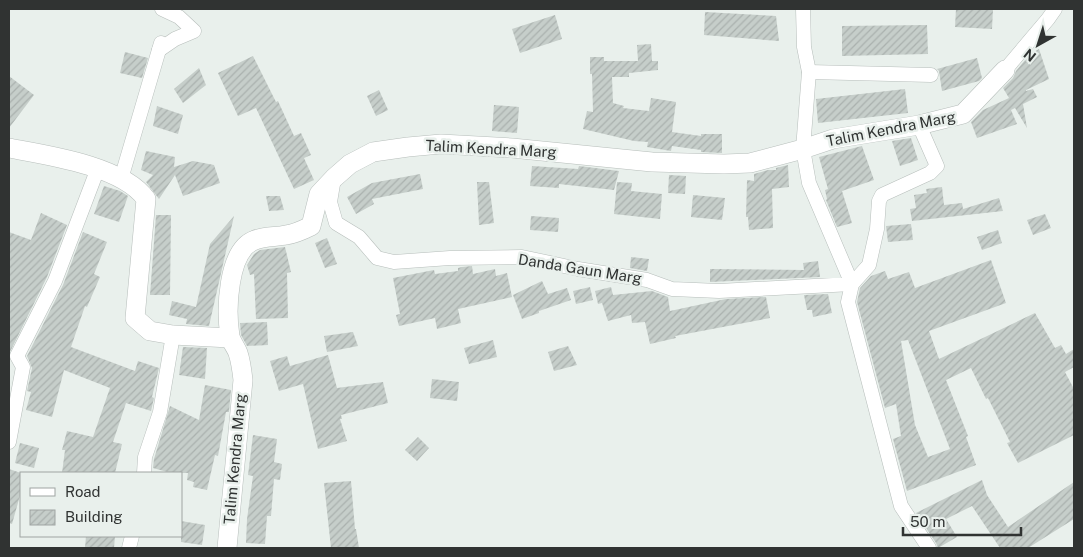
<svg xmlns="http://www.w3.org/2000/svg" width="1083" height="557" viewBox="0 0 1083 557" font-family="'Public Sans',sans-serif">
<defs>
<pattern id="building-hatch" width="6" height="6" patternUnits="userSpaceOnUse" patternTransform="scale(1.25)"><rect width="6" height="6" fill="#c6ceca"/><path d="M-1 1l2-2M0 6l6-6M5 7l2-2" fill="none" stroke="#aab1ae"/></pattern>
</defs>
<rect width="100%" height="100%" fill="#e9f0ec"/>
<g fill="url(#building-hatch)" fill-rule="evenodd">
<polygon points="956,9 993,9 992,29 955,27"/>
<polygon points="705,12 776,16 779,41 704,35"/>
<polygon points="555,15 562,39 520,53 512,29"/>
<polygon points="927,25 928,54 842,56 842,26"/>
<polygon points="651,44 652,61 658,61 658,70 629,73 629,77 612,77 613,103 624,106 623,108 649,111 651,98 676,102 672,132 701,136 701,134 722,134 722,153 701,152 701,150 672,146 671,151 647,147 648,142 634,141 583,129 587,111 593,112 592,74 590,74 590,57 604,57 604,61 638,61 637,45"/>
<polygon points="1039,49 1049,79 1026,90 1026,91 1033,89 1037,97 1023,104 1027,128 1015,108 1011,110 1017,124 977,138 971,122 983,110 1009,98 1003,88 1013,78 1016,71 1030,54"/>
<polygon points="125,52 148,58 142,78 120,73"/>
<polygon points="253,56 276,102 278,101 294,136 301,133 311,155 304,158 314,180 294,189 256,108 238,116 218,73"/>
<polygon points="977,58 982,78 979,81 942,91 939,71 937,69"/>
<polygon points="199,68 206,85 183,103 174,89"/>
<polygon points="9,76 34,95 9,128"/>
<polygon points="905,89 908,113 818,123 816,99"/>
<polygon points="379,90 388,110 376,116 367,96"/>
<polygon points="494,105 519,107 517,133 492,131"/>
<polygon points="157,106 183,115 178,134 153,126"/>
<polygon points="911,138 918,160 900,166 892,141"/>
<polygon points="862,146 874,180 842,191 852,223 837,227 826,200 827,199 825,190 828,189 819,157"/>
<polygon points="146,151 175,157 174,167 193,161 214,165 220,183 183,196 175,175 159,199 146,182 153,175 141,170"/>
<polygon points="788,165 789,187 772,189 773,228 749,230 748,217 746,217 747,180 754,181 754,174 768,170 776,170 776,168"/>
<polygon points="532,166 578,169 579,166 619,171 614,190 559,184 559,188 530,186"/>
<polygon points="420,174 423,189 372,199 374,204 356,214 347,197 372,183"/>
<polygon points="669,175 686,176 685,194 668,193"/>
<polygon points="477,182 489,182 494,223 479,225"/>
<polygon points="617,182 632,183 631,191 662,194 660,219 614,214"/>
<polygon points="104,186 120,191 128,196 119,222 94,214"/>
<polygon points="942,187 944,205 962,203 963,209 999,198 1003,211 912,221 910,209 916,208 914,195 927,193 926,189"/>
<polygon points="693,195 725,198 722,220 691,217"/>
<polygon points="266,196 280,196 284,210 269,211"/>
<polygon points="41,213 67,225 47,277 9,354 9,232 31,240"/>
<polygon points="1045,214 1051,228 1033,235 1027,220"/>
<polygon points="156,215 171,215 170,295 150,295"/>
<polygon points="234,216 209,326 186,324 187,319 169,315 172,301 196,307 210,244"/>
<polygon points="531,216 559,218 558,232 530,230"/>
<polygon points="911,224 913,240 888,242 886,226"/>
<polygon points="998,230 1002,243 982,250 977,237"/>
<polygon points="83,232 107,242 94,274 100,277 87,307 85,306 71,347 135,371 138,361 159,368 152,397 154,398 151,411 126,403 113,442 122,444 115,473 62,473 65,450 62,450 67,431 93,437 110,388 64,370 52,417 26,410 31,392 27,391 32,368 27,356 63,285"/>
<polygon points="327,238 337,264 325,268 315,243"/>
<polygon points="285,247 291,272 287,273 288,318 256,319 254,274 250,275 247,265 254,254 260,250"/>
<polygon points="631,257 649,259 647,271 630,268"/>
<path d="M991,260L1006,303L929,331L939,359L1035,313L1055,348L1061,345L1066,354L1074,349V367L1065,372L1074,389V435L1018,463L1007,443L1010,442L988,398L986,399L971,368L946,380L968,436L966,437L976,465L907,491L893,439L901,436L896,404L885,408L857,302L860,288L871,276L885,271L888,279L909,272L915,288ZM908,340L950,449L928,457L915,425L901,341Z"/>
<polygon points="818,261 820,277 710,282 710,269 804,270 803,263"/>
<polygon points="472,266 473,274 495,269 496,276 507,273 512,297 458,309 461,323 437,329 435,318 399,326 396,315 400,314 393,278 434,270 435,274 458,271 458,268 462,267"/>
<polygon points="542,281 548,294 567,288 571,300 539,311 539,313 522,319 513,295"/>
<polygon points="590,287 593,300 576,304 573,291"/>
<polygon points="611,287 613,295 652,291 668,297 670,311 726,299 766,297 770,318 675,336 676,338 650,344 645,322 632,323 631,315 608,321 602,303 598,304 595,291"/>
<polygon points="828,294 832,313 813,317 812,310 807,310 804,295"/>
<polygon points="267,322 268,345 247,346 241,335 240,323"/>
<polygon points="353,332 358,346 327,352 324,336"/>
<polygon points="493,340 497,357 469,364 464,348"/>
<polygon points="568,346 577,365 554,371 548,352"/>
<polygon points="183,347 207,348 205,379 179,375"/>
<polygon points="328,355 337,388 383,382 388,403 341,415 342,419 340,419 347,441 318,449 303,384 279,391 270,361 287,356 290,366"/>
<polygon points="432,379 459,382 457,401 430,398"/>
<polygon points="205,385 231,390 229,412 226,412 218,456 215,455 207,490 193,487 194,482 187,480 188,473 171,473 153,468 154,459 170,406 199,420"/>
<polygon points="253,435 277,439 274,462 282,464 280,480 274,479 271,516 267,516 265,544 246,543 247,519 253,476 248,475"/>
<polygon points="418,437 429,448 417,461 405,450"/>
<polygon points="20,443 39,448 34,468 15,463"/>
<polygon points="9,469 21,473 21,492 12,524 9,523"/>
<polygon points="982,480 987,495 1008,527 1074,482 1074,519 1028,548 1000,548 972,506 946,519 957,537 938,548 936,543 916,513"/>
<polygon points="351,481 355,529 356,529 359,548 331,548 324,483"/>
<polygon points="181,521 205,525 202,545 181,542"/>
<polygon points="86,536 115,536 114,548 85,548"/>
</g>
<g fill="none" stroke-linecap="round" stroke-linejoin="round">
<defs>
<g id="street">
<polyline points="159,50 175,39 194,31 179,17 162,9"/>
<polyline points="1005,70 1048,19 1055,9"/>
<polyline points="809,72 931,75"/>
<polyline points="919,125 937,166 930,173 882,195 879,201 877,229 869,265 852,284 848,302 901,506 929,548"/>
<polyline points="334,178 330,202 336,223 359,237 377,258 394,262 450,258 522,257 578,269 647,280 672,289 719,291 852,284 809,183 803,149 809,72 804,47 803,9"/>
<polyline points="121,179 161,43"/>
<polyline points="9,442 23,367 17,356 55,281 98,168"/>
<polyline points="144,473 145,457 160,412 173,335"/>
<polyline points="129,548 132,536"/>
</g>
<g id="secondary">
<path d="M9,148C47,155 123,166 146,199L135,318L150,331L173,335L230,338"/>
<path d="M227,548L243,380C242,371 241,362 238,353C236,347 231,342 230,336C226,311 227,250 255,240C264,236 276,237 286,235C295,234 303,230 311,226L319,194L334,178L350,164L373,152L408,147L441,144L512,148L652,162L724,164L750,163L803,149L833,139L919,125L963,114L1005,70"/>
</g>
</defs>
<use href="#street" stroke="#b7bebb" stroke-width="15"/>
<use href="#secondary" stroke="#b7bebb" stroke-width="20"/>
<use href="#street" stroke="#fff" stroke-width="14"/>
<use href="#secondary" stroke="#fff" stroke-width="19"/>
</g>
<g text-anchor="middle" stroke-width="5" stroke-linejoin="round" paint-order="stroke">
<g font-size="15" fill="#303332" stroke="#e9f0ec">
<text transform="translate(891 129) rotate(-11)" y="5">Talim Kendra Marg</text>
<text transform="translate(491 149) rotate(3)" y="5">Talim Kendra Marg</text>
<text transform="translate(580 269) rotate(9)" y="5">Danda Gaun Marg</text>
<text transform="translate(235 459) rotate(-85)" y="5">Talim Kendra Marg</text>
</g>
</g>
<rect width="1083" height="557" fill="none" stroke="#303332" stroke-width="20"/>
<rect x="20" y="472" width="162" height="65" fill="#e9f0ec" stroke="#9fa4a2"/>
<rect x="30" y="488" width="25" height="8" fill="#ffffff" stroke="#9fa4a2"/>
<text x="65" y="497" font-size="15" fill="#303332">Road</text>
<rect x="30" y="510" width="25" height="15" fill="url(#building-hatch)" stroke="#9fa4a2"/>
<text x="65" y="522" font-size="15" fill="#303332">Building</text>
<g transform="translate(1038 45) rotate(219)" stroke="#e9f0ec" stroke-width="4" paint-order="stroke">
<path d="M0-4L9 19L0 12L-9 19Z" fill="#303332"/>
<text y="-8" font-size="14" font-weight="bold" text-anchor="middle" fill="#303332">N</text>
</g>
<path d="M903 527v8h118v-8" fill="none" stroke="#303332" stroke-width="2.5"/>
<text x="910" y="527" font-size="15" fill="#303332" stroke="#e9f0ec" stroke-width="4" paint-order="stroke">50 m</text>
</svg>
